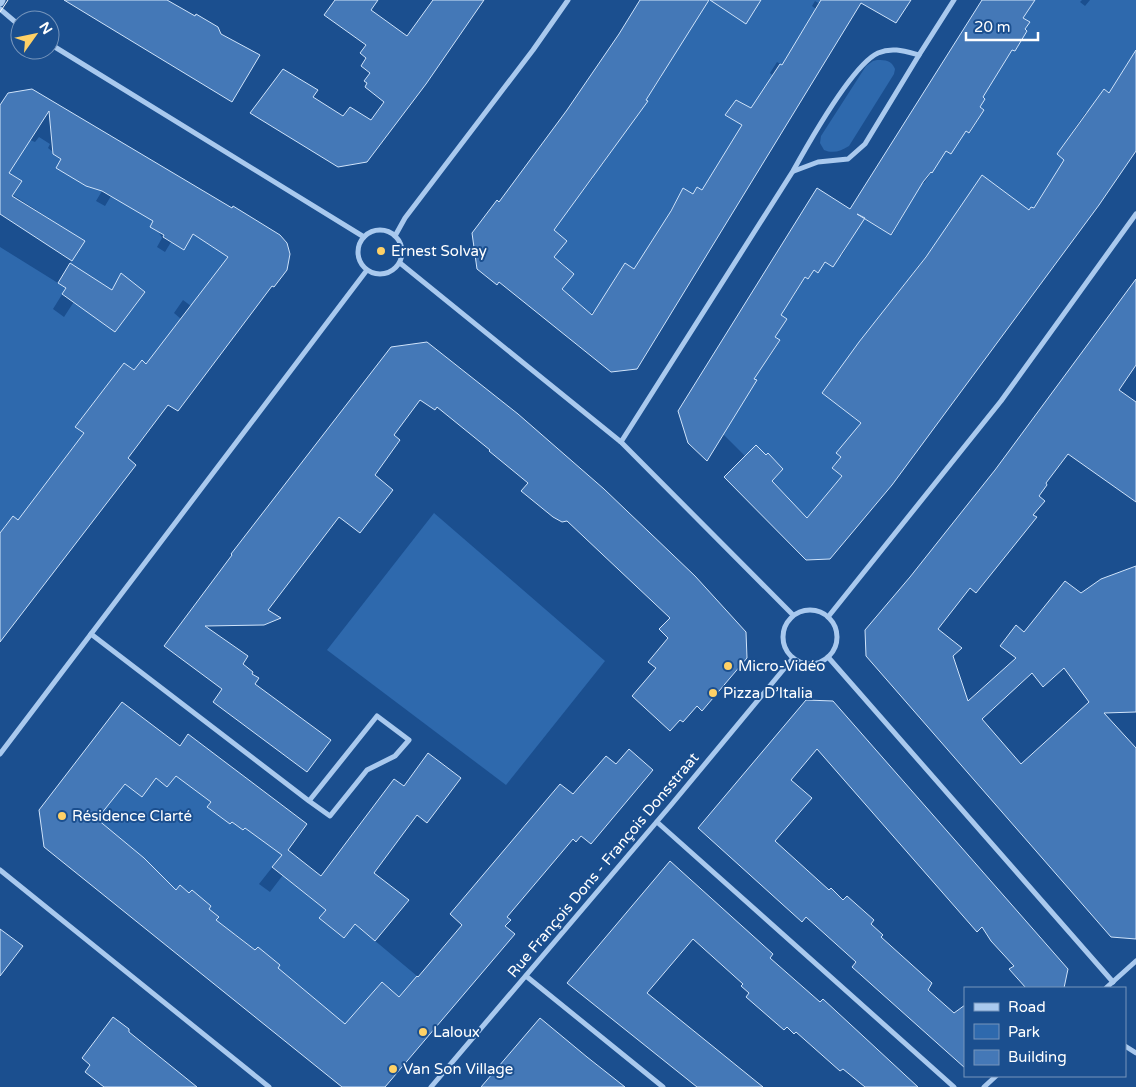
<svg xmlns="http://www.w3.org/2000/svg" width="1136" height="1087" viewBox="0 0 1136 1087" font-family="'Varela Round',sans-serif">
<rect width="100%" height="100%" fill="#1b4f8f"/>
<g fill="#2e69ad" fill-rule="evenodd">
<path d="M707,0H733L746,23L761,0H822L820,4L815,1L812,6L816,9L782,65L777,62L770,73L778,80C767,88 756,95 753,110L736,100L726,115L742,125L708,193L697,187L693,194L683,189L670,211L678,216L674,243L657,233L649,245L660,252L645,276L625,263L612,283L601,318L593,311L591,314L562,289L566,266L554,257L539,235L568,210L593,178L590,175L598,163L602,165L662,76L660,74Z"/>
<polygon points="1026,0 1082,0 1080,2 1085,6 1090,0 1136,0 1136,50 1109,93 1104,89 1093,104 1090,115 1086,112 1057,154 1077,170 1047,187 1034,208 1031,207 1028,211 982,176 930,251 867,332 842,408 874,434 845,443 836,453 841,457 832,468 842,476 810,515 799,525 789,499 772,481 783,469 768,454 766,455 756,445 745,456 723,434 756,380 743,372 762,355 768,359 780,341 775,337 787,319 778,314 789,295 793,297 805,277 808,279 814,270 818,273 825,262 842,255 848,245 845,244 857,214 892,235 908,207 908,173 924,183 940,160 940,148 951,154 965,130 970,133 984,110 980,107 985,99 982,97 1012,50 1015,51 1027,31 1025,29 1030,22 1023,18 1032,4"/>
<path d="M877,60C886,60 891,60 895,69L894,74L849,146C841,151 833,154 824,150L820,143L821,136L866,66L873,61Z"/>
<path d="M39,137L50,144L48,148L53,152V154L61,159L65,173L90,188L96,178L102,191L96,201L105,206L114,191L132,208L153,221L162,238L157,247L165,252L171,242L184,250L193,234L232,259L211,279L199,295L203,315L183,300L174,313L181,319L147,364L142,360L134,370L124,363L75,427L86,435L72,448L19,521L8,522L0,533V247L66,288L53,309L64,317L90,277L70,263L84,241L13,195L22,181L6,171L30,140L35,142ZM121,274L145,292L115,332L103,305Z"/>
<polygon points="434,513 605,661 506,785 327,650"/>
<polygon points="176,776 216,795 208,807 230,824 232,822 243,830 248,824 283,856 274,865 259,884 270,892 283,875 326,910 319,918 344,938 355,924 417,976 399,997 382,982 365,1002 350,1046 278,968 280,965 258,947 255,950 235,934 233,937 214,922 219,917 209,909 211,906 192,891 189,893 180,886 175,891 107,829 108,828 101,822 98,827 94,794 108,805 125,784 142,797 156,778 167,787"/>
</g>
<g fill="#4478b7" stroke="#cfe3fa" fill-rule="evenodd">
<polygon points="64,0 167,0 195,16 196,14 218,27 221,34 260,55 232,102"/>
<polygon points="335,0 378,0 371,10 407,36 433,0 484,0 426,84 367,162 338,167 250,113 283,69 318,90 313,97 343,116 350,107 371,120 384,102 365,87 367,83 364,81 370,73 361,66 366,58 360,53 366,45 324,15"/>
<polygon points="640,0 709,0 646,100 648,101 554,230 567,241 554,257 574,274 562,289 592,315 625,263 634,269 671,211 683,188 693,194 697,187 702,190 742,125 725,115 736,100 751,108 780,64 782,65 821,0 911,0 896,23 861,3 637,369 611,372 499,282 497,285 477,269 472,233 497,200 499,202 567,110 619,34"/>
<polygon points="710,0 761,0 746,24"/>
<polygon points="982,0 1035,0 1023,18 1030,22 1025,29 1027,31 1015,51 1012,50 983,97 985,99 980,107 984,110 969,133 966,131 951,154 946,151 932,173 931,172 923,182 891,235 857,214 865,218 833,267 825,262 818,273 814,270 808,279 805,277 781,315 787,319 775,337 780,340 754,379 757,380 707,461 688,443 678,411 817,188 850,209"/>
<polygon points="1136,50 1136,151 1099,205 892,485 830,559 806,560 724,477 756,445 766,455 768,453 783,469 772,481 807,518 842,476 832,468 841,457 836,453 861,423 822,393 859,342 926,257 982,175 1029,210 1031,207 1034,208 1064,160 1057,154 1104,89 1109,93"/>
<polygon points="32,89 232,208 233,206 280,235 287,243 290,254 287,270 274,287 272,286 178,411 168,405 128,458 136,465 0,642 0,533 13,516 18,520 84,433 75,427 124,363 134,370 142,360 146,364 228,257 193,234 184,250 163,237 164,235 150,227 153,221 102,191 86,186 56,168 61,159 53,154 49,111 9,173 22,181 12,196 85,241 72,261 0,214 0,105 8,93"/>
<polygon points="70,263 112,290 121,273 145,292 115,332 62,294 66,288 58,283"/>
<path d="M1136,279V365L1119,390L1136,402V502L1068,454L1046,483L1047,485L1039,496L1045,501L1033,515L1037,517L976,593L970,588L938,629L962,648L953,656L968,701L1016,658L1000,646L1016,625L1024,632L1065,581L1081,593L1101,579L1136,566V712L1104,713L1136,748V939L1111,937L934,734L866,656L865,630L910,577L995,470ZM1064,668L1089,702L1021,764L982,719L1032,673L1043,687Z"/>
<polygon points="427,342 518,414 604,489 695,576 746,632 747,658 702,711 697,706 683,722 680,720 670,731 632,696 656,668 648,662 668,638 659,629 670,618 567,521 562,522 553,517 521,491 528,483 489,451 490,450 437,407 435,410 420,400 394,435 400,440 375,475 393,490 360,533 339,517 268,610 281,618 264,625 205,626 248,656 243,664 253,672 252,674 259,678 255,684 331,740 307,772 213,702 222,689 164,646 232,555 231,554 391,347"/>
<polygon points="806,700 833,701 1068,969 1064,988 1026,988 1009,969 1014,966 991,941 982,927 977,932 817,749 791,780 812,798 775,841 829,890 831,888 843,900 847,896 874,920 871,924 883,935 881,937 932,983 928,990 954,1013 965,1005 965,1068 852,967 856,962 806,917 802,922 698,828"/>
<polygon points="122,702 180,746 188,734 307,824 288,850 321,876 394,779 404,786 428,753 461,778 427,823 417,815 374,873 409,900 375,941 355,924 344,938 319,918 326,910 272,867 282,855 245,828 243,830 232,822 230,824 207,807 211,802 176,776 167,787 156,778 142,797 125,784 97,819 144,858 176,890 180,885 189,893 192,890 211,906 209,909 219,917 216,920 255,950 258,947 280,965 278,968 345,1024 382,982 399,997 417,976 418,977 462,925 450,914 560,784 573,794 606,756 616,764 629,749 653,770 591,844 581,836 576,842 573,839 507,917 511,920 505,926 515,934 385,1087 342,1087 44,847 39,810"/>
<polygon points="670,861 773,954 770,958 820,1002 823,999 918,1087 865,1087 843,1069 840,1071 796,1032 794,1034 787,1027 784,1030 746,997 749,993 741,986 743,984 693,939 647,993 763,1087 697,1087 567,983"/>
<polygon points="0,929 23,946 0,976"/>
<polygon points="113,1017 129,1029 129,1032 197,1087 104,1087 85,1072 90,1065 82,1058"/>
<polygon points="540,1018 587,1057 625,1087 481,1087"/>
</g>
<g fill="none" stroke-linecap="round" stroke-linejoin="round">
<g stroke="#a9c9ee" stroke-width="5">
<polyline points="0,9 20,26"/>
<polyline points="50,44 364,237"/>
<polyline points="794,171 818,162 848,159 865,144 919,55 954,0"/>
<circle cx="380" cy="252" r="22"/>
<polyline points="395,236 405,218 533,50 568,0"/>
<polyline points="400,263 621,442 793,615"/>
<path d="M621,442L793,171C808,144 852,65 878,53C892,47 904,51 919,55"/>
<circle cx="810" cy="637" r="27"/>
<polyline points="828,617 1001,401 1136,214"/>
<polyline points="91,634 309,801 330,816 367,770 395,756 409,740 377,716 309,801"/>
<polyline points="828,657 1113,982"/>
<polyline points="0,754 367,270"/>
<polyline points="657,822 954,1087"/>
<polyline points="0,870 269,1087"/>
<polyline points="526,976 663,1087"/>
<polyline points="1106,988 1136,961"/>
<polyline points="1125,1046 1136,1053"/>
<polyline points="431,1087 671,805 793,658"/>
<polyline points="984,1087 996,1076"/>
</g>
<polyline stroke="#a9c9ee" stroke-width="9" points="0,2 1,0"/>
<polyline stroke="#fff" stroke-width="1" points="0,12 8,0"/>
</g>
<g fill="#ffd166" stroke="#1b4f8f" stroke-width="2">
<circle cx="381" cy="251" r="5"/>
<circle cx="728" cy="666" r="5"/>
<circle cx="713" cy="693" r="5"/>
<circle cx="62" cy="816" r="5"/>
<circle cx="423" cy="1032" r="5"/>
<circle cx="393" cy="1069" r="5"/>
</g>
<g text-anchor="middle" stroke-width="4" stroke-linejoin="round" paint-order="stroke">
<g font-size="15" fill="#fff" stroke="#1b4f8f" text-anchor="start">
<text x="391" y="256">Ernest Solvay</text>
<text x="738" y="671">Micro-Vidéo</text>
<text x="723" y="698">Pizza D’Italia</text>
<text x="72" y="821">Résidence Clarté</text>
<text x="433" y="1037">Laloux</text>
<text x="403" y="1074">Van Son Village</text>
</g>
<g font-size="15" fill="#fff" stroke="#1b4f8f">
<text transform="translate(603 865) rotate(-50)" y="5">Rue François Dons - François Donsstraat</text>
</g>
</g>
<rect x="964" y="987" width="162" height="90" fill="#1b4f8f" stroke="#7695bc"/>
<rect x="974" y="1003" width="25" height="8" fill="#a9c9ee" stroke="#7695bc"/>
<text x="1008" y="1012" font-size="15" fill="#ffffff">Road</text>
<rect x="974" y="1024" width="25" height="15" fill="#2e69ad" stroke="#7695bc"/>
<text x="1008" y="1037" font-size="15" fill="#ffffff">Park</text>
<rect x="974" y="1050" width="25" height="15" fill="#4478b7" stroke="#7695bc"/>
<text x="1008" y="1062" font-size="15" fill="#ffffff">Building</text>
<g transform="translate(35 35) rotate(57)"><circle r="24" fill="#1b4f8f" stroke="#7695bc"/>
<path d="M0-4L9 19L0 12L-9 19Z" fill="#ffd166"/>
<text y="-8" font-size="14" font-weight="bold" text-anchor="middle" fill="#ffffff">N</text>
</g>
<path d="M966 32v8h72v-8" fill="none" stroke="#ffffff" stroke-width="2.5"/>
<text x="974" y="32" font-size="15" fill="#ffffff" stroke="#1b4f8f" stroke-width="4" paint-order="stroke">20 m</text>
</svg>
